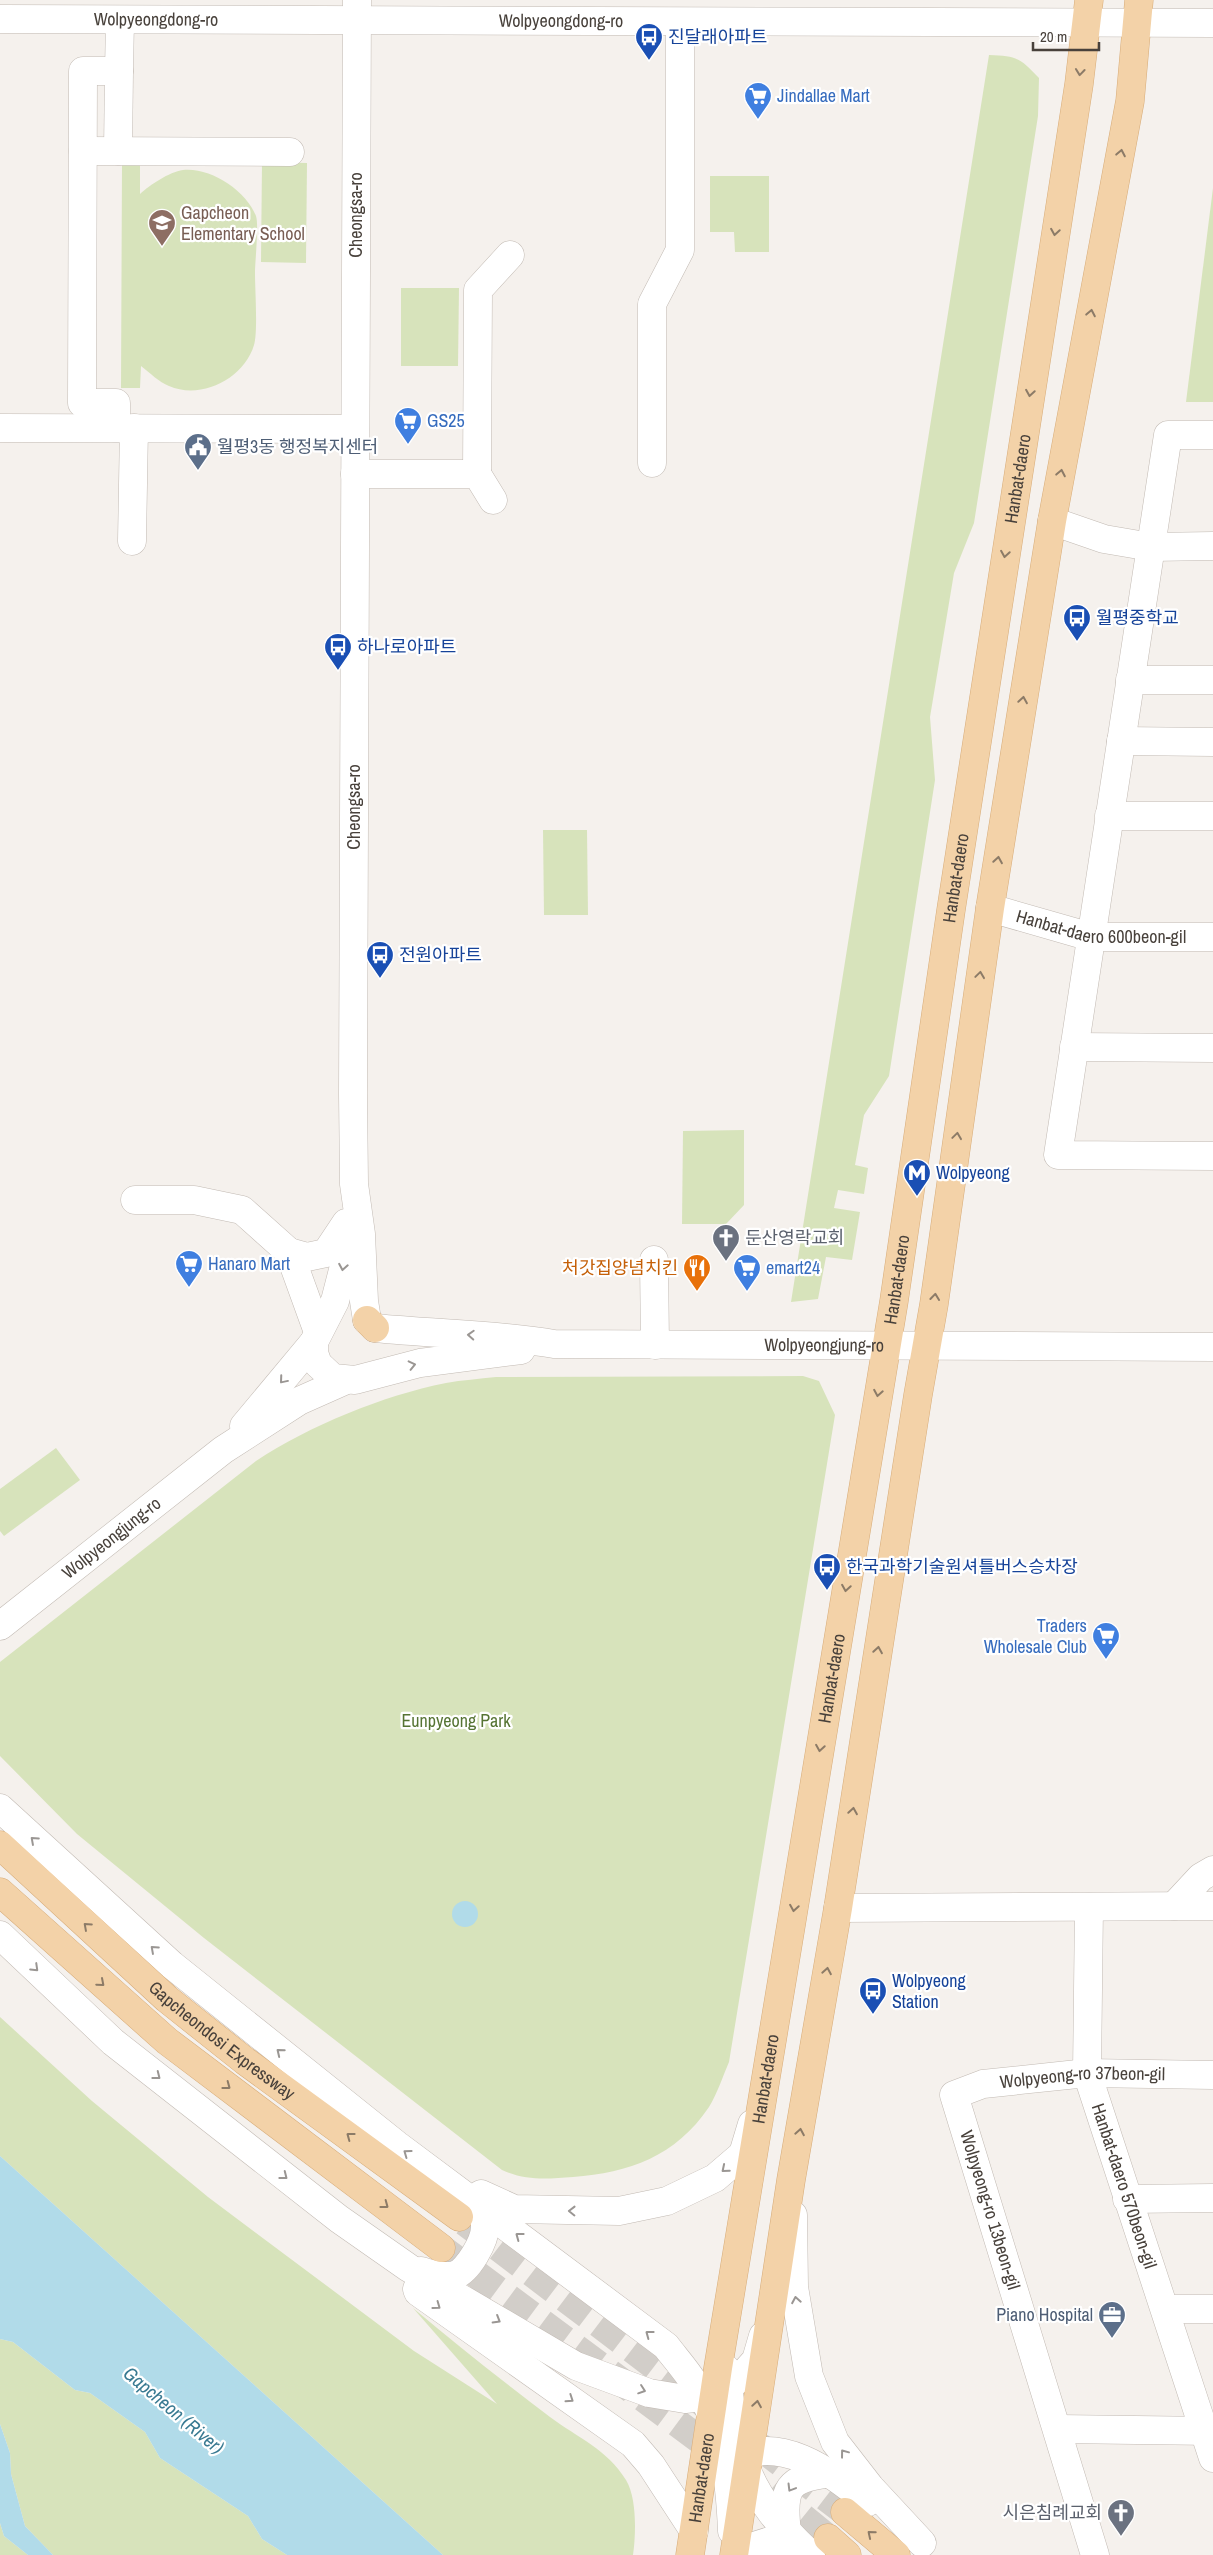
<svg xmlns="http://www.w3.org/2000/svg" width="1213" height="2555" viewBox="0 0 1213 2555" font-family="'Archivo Narrow','Noto Sans KR',sans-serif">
<rect width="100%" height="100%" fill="#f5f1ed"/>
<g fill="#d7e3bb">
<path d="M989,55C1017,56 1020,58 1039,78L1038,116L974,523L954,573L930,717L935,780L889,1076L864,1115L855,1165L868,1168L864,1194L838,1190L834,1208L860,1212L852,1260L826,1257L818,1299L791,1302Z"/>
<path d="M140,162V194C150,185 169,172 183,170C210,167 246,190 256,216C259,225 255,261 255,273C255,289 258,332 254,345C244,379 201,400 169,386C159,382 150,373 141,366L140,388H121L122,163Z"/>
<polygon points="262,162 307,163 306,263 261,262"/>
<polygon points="710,176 769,176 769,252 735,252 734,232 710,232"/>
<polygon points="1213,188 1213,402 1186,402"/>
<polygon points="401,288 459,288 458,366 401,366"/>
<polygon points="543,830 587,830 588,915 544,915"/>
<polygon points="744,1130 744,1205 726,1224 682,1224 683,1131"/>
<path d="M803,1376L819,1381L835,1415L729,2062C723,2076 717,2094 709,2107C676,2156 629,2173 573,2177C547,2179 526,2181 502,2170L204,1938L77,1834L0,1756V1662L256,1461C311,1425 382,1396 446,1383C462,1380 479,1379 496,1377Z"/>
<polygon points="56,1448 80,1480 4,1536 0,1531 0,1489"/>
<path d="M0,2017L92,2101L208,2197L414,2351L497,2404L413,2308C458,2346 504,2382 550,2417C578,2438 607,2449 626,2480C637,2498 636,2534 633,2555H443L0,2156Z"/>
<polygon points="0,2339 13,2342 75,2390 90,2393 145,2432 160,2458 248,2516 262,2539 287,2555 53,2555 25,2526 11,2474 10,2453 0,2424"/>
<polygon points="0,2523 4,2536 28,2555 0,2555"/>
</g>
<g fill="#b1dbe9">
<circle cx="465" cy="1914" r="13"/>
<polygon points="0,2156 443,2555 287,2555 262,2539 248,2516 160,2458 145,2432 90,2393 75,2390 13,2342 0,2339"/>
<polygon points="0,2424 10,2453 11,2474 25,2526 53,2555 28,2555 4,2536 0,2523"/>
</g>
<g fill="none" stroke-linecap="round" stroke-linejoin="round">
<g stroke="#d2cec9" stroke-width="28" stroke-dasharray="28 14" stroke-linecap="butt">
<polyline points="465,2222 707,2406"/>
<polyline points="441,2248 723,2457"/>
<polyline points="759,2446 845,2512"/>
<polyline points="770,2491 828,2538"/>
</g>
<defs>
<g id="minor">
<polyline points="357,0 353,1094 354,1184 361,1234 364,1301 367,1320"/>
<path id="s1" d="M0,19L1213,23"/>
<polyline points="83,151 290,152"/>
<polyline points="118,151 119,71"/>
<polyline points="0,428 355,429"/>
<polyline points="116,428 116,403 82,403 83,71 119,71 120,20"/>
<polyline points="1213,435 1168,435 1058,1155 1213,1156"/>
<polyline points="652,463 652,304 680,250 680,22"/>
<polyline points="355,474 477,474 493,500"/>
<polyline points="477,474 478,290 510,255"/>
<polyline points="1052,521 1104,539 1151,547 1213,546"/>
<polyline points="132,541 134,428"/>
<polyline points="1130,680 1213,680"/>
<polyline points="1121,741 1213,742"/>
<polyline points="1109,816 1213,816"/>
<path id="s2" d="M990,908L1091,937H1213"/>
<polyline points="1074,1047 1213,1048"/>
<polyline points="135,1200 194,1200 242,1210 289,1252 318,1332"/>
<polyline points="347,1231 344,1266 335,1301 314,1342 314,1353 318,1364 333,1378 355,1380 420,1363 521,1350"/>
<polyline points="289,1252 307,1257 326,1253 346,1223"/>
<polyline points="654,1260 655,1345"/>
<path id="s3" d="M375,1328C435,1334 495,1334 554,1344L1213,1347"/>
<polyline points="244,1426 314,1342"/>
<path id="s4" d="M0,1626L223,1450L299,1401L344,1381"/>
<path d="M0,1808L172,1965L397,2145L666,2346C675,2358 686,2370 694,2383C724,2425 730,2481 732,2531"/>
<polyline points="1174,1906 1201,1877 1213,1870"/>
<path id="s5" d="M1089,1907L1087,2073L1213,2458"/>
<polyline points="838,1908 1213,1906"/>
<polyline points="0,1935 113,2042 339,2219 409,2268 576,2366 649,2393 685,2399 703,2397 728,2387 740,2378 756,2360 763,2336"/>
<polyline points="481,2194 514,2209 619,2211 667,2201 715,2178 743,2154 752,2124"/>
<polyline points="1127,2199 1213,2198"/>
<polyline points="793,2215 794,2287 809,2376 835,2442 870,2487 922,2543"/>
<path d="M421,2271C432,2275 443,2278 455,2275C468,2271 485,2241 485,2227C486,2220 478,2209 475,2203"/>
<polyline points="417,2289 418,2292 633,2444 651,2465 694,2531"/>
<polyline points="1165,2309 1213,2309"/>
<path d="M726,2369C736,2456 745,2494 811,2555"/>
<polyline points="1058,2429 1213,2431"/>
<path d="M729,2463C777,2430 830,2472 868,2502"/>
<path d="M787,2533C782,2488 786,2478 832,2473"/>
<polyline points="737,2555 741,2550 773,2540 803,2554"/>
<path id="s6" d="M1095,2555L954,2095L983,2084L1087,2073L1213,2075"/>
</g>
<g id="major">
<polyline points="367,1320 375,1328"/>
<path id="s7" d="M0,1845L167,1999L245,2061L459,2217"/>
<polyline points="0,1892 167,2041 441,2248"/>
<polyline points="845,2512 896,2555"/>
<polyline points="828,2538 847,2555"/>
<path id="s8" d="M690,2555L718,2368L894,1301L951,910L1079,84L1089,0"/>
<polyline points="734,2555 791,2180 838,1908 918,1395 934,1304 990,908 1052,521 1130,101 1139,0"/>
</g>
</defs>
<use href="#minor" stroke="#c2bab3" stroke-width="29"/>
<use href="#major" stroke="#d7ac79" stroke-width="29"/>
<use href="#minor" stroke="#fff" stroke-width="28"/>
<use href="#major" stroke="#f3d2a8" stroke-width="28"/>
</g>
<defs><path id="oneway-chevron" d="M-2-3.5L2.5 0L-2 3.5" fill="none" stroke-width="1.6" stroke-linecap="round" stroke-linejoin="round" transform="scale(1.25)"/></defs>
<g stroke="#8c7b67">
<use href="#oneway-chevron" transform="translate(1080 72) rotate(96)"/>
<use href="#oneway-chevron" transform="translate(1121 153) rotate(-79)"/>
<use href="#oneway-chevron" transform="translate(1055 232) rotate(99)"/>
<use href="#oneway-chevron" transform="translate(1091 313) rotate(-79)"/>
<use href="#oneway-chevron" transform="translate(1030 393) rotate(99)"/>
<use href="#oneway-chevron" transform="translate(1061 473) rotate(-79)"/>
<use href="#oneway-chevron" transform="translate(1005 554) rotate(99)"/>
<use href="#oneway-chevron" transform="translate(1023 700) rotate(-81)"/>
<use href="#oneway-chevron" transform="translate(998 860) rotate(-81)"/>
<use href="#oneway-chevron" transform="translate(980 975) rotate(-82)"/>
<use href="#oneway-chevron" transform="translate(957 1136) rotate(-82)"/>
<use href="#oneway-chevron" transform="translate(935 1297) rotate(-84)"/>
<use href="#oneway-chevron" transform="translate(878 1393) rotate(100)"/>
<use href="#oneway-chevron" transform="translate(846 1588) rotate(99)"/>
<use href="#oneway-chevron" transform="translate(878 1650) rotate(-81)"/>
<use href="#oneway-chevron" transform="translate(820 1748) rotate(99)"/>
<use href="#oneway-chevron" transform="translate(853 1811) rotate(-81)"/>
<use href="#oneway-chevron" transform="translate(794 1908) rotate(99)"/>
<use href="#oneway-chevron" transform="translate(87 1926) rotate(-138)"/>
<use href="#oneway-chevron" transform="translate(827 1971) rotate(-80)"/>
<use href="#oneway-chevron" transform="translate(101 1983) rotate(41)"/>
<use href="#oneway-chevron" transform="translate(227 2086) rotate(37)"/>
<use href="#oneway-chevron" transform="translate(800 2132) rotate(-80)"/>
<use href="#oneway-chevron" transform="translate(350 2136) rotate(-143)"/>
<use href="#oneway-chevron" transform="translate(385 2205) rotate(37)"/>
<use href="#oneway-chevron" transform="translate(757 2404) rotate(-81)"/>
<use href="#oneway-chevron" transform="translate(871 2534) rotate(-140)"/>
</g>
<g stroke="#9a9693">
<use href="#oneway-chevron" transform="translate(343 1267) rotate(100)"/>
<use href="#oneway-chevron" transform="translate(471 1335) rotate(-177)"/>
<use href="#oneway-chevron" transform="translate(412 1365) rotate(-13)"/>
<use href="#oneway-chevron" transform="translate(283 1380) rotate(130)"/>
<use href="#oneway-chevron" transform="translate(34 1840) rotate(-138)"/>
<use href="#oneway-chevron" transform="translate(154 1949) rotate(-138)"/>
<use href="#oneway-chevron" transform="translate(35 1968) rotate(44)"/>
<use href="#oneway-chevron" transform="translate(280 2052) rotate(-141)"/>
<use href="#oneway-chevron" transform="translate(157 2076) rotate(38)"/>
<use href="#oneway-chevron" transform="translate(407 2153) rotate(-144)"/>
<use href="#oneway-chevron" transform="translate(725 2169) rotate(140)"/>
<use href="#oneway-chevron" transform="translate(284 2176) rotate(38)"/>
<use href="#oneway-chevron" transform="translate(572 2211) rotate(-179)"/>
<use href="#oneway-chevron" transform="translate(519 2236) rotate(-143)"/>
<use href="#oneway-chevron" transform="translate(796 2300) rotate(-100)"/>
<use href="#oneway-chevron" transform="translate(437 2306) rotate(36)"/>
<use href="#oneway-chevron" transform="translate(497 2320) rotate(31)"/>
<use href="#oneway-chevron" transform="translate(649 2334) rotate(-143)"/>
<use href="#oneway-chevron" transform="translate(642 2390) rotate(19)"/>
<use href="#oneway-chevron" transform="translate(570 2399) rotate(34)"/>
<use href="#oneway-chevron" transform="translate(844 2453) rotate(-127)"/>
<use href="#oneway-chevron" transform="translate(791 2488) rotate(121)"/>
</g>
<defs>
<symbol id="bus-pin" viewBox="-11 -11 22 30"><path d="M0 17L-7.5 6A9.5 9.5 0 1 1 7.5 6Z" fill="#1a4fb4" stroke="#fff"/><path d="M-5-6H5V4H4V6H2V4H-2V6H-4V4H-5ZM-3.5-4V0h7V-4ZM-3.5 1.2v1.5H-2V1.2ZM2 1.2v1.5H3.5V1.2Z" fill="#fff"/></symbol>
<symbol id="supermarket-pin" viewBox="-11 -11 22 30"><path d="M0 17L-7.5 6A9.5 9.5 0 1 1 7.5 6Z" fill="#3f7fe0" stroke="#fff"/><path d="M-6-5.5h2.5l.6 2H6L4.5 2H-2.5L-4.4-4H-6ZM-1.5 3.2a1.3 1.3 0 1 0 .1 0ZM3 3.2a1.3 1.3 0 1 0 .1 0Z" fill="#fff"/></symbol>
<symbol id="school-pin" viewBox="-11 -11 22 30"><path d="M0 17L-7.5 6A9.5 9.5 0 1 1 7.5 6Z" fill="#8d6e63" stroke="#fff"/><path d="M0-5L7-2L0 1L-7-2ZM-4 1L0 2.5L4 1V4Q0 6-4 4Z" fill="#fff"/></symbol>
<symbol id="civic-pin" viewBox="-11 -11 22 30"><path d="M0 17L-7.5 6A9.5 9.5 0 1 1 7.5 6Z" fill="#5c6f8a" stroke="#fff"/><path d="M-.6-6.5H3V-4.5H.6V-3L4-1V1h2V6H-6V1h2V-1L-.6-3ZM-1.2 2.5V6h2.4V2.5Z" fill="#fff"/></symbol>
<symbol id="metro-pin" viewBox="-11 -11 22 30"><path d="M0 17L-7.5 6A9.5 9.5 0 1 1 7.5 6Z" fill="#1a4fb4" stroke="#fff"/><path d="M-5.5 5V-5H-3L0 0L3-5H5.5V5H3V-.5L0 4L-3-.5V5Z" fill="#fff"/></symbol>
<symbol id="church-pin" viewBox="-11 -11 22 30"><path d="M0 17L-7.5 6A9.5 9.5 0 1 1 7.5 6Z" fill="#6b7280" stroke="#fff"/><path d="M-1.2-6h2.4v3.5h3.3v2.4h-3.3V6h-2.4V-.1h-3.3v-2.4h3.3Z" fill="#fff"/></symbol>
<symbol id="restaurant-pin" viewBox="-11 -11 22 30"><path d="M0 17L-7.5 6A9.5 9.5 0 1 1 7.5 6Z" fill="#e8710a" stroke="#fff"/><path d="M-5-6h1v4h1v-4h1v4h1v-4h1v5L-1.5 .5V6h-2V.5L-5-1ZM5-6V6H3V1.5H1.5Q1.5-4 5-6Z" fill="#fff"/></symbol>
<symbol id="office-pin" viewBox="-11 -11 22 30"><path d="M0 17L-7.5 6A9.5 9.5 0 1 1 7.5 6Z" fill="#5c6f8a" stroke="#fff"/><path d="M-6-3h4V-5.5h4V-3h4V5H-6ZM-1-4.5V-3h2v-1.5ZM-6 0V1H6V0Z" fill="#fff"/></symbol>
</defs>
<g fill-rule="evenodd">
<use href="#bus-pin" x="633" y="21" width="32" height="43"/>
<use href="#supermarket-pin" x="742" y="80" width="32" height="43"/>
<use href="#school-pin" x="146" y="207" width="32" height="43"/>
<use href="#supermarket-pin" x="392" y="405" width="32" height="43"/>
<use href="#civic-pin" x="182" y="431" width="32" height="43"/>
<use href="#bus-pin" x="1061" y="602" width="32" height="43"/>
<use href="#bus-pin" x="322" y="631" width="32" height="43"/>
<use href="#bus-pin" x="364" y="939" width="32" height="43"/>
<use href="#metro-pin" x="901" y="1157" width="32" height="43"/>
<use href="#church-pin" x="710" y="1222" width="32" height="43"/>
<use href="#supermarket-pin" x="173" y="1248" width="32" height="43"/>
<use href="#restaurant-pin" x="681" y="1252" width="32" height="43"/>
<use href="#supermarket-pin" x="731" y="1252" width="32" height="43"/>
<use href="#bus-pin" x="811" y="1551" width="32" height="43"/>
<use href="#supermarket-pin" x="1090" y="1620" width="32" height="43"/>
<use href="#bus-pin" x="857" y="1975" width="32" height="43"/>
<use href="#office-pin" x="1096" y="2299" width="32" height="43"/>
<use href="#church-pin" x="1105" y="2497" width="32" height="43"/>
</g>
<g text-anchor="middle" stroke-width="4.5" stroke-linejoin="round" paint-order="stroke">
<g font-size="18" fill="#48413b" stroke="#fff">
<text dy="6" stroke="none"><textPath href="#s1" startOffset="156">Wolpyeongdong-ro</textPath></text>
<text dy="6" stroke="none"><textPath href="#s1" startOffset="561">Wolpyeongdong-ro</textPath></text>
<text transform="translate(356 215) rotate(-90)" y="6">Cheongsa-ro</text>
<text dy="6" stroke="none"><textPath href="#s8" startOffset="2102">Hanbat-daero</textPath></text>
<text transform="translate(354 807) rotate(-90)" y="6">Cheongsa-ro</text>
<text dy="6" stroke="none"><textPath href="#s8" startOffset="1698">Hanbat-daero</textPath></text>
<text dy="6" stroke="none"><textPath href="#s2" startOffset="114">Hanbat-daero 600beon-gil</textPath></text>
<text dy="6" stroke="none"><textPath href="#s8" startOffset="1292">Hanbat-daero</textPath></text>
<text dy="6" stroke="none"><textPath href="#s3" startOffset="450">Wolpyeongjung-ro</textPath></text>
<text dy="6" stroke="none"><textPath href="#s4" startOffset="142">Wolpyeongjung-ro</textPath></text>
<text dy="6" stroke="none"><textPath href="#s8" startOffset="888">Hanbat-daero</textPath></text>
<text dy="6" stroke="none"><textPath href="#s7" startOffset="296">Gapcheondosi Expressway</textPath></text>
<text dy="6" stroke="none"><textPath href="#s8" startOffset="482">Hanbat-daero</textPath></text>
<text dy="6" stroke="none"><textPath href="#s6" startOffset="612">Wolpyeong-ro 37beon-gil</textPath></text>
<text dy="6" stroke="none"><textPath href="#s5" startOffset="285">Hanbat-daero 570beon-gil</textPath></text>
<text transform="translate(990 2210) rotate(73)" y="6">Wolpyeong-ro 13beon-gil</text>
<text dy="6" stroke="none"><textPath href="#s8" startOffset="78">Hanbat-daero</textPath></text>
</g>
<g font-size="18" fill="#164399" stroke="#fff" text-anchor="start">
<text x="668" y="43">진달래아파트</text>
<text x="1096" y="624">월평중학교</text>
<text x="357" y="653">하나로아파트</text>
<text x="399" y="961">전원아파트</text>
<text x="936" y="1179">Wolpyeong</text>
<text x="846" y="1573">한국과학기술원셔틀버스승차장</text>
<text x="892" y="1987">Wolpyeong<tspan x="892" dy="21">Station</tspan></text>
</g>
<g font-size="18" fill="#366cbe" stroke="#fff" text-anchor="start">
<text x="777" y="102">Jindallae Mart</text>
<text x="427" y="427">GS25</text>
<text x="208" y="1270">Hanaro Mart</text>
<text x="766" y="1274">emart24</text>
<text x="1087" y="1632" text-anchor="end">Traders<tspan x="1087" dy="21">Wholesale Club</tspan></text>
</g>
<g font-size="18" fill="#785e54" stroke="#fff" text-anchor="start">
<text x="181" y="219">Gapcheon<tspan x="181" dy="21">Elementary School</tspan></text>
</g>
<g font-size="18" fill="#4e5e75" stroke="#fff" text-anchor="start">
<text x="217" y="453">월평3동 행정복지센터</text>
<text x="1093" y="2321" text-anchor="end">Piano Hospital</text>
</g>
<g font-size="18" fill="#5b616d" stroke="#fff" text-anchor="start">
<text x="745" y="1244">둔산영락교회</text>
<text x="1102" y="2519" text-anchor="end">시은침례교회</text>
</g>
<g font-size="18" fill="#c56008" stroke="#fff" text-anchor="end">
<text x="678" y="1274">처갓집양념치킨</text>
</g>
<g font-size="18" fill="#567434" stroke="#fff">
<text x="456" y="1727">Eunpyeong Park</text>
</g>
<g font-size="19" font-style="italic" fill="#397a92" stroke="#fff">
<text transform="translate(174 2410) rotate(40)" y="7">Gapcheon (River)</text>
</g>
</g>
<path d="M1033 42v8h66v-8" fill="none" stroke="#48413b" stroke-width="2.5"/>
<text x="1040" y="42" font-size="15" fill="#48413b" stroke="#ffffff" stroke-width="4" paint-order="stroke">20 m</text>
</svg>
